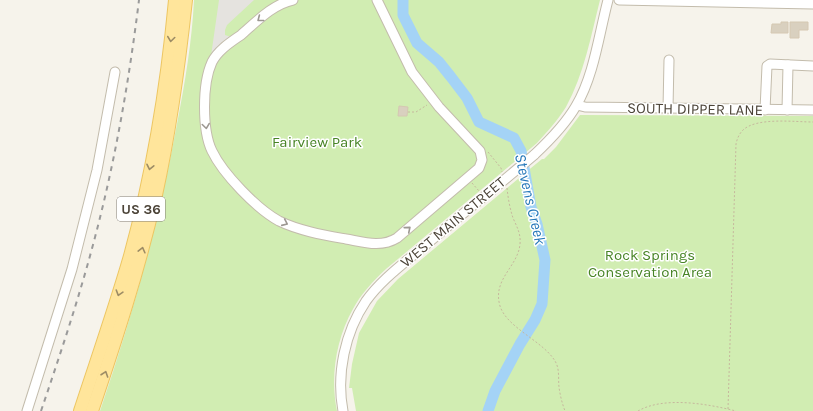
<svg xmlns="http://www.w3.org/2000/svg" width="813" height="411" viewBox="0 0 813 411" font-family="Karla,sans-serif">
<rect width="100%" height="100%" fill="#f6f3eb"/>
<g fill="#d1edb2">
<path d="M194,0H600C591,36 584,74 566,107C558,120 547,132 537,143L386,269C373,281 361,294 353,309C336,339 330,377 337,411H100C132,317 159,221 177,124C185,83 192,41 194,0Z"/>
<polygon points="580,115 813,116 813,411 356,411 352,388 349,388 352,364 359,333 377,301 398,279 531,168 542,159 544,159 556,147"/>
</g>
<polygon fill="#e5e3df" points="219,0 254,0 227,25 225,30 225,35 231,37 211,56"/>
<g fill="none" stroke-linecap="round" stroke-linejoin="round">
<polyline stroke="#a4d3f6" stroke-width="11" points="403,0 403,15 417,43 439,62 451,77 467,98 479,122 514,138 521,151 531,207 537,224 545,260 542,304 535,320 520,344 495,391 488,411"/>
</g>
<g fill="#d9d0bf" stroke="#d5c8b2">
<polygon points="781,22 788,22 788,33 771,33 772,24 781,24"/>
<polygon points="790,22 808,22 808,30 799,30 799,38 790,38"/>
<polygon points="399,106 408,107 407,116 398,116"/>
</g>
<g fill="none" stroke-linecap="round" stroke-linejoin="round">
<defs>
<g id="minor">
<path d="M293,0C273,4 256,22 241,35C231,42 218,50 212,62C202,84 202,130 212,151C223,174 257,209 279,221C300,231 324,235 346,239C363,242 381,248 397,238L479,168L482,160L480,151L439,107L412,72L377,0"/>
<polyline points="619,0 813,4"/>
<polyline points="577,105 585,107 813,110"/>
<polyline points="668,108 669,60"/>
<polyline points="765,110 767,66 770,64 813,66"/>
<polyline points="787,110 788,65"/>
<path d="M534,155C550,140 565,125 576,106C594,76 599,34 608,0"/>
<polyline points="27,411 72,269 97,170 115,72"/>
<path d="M343,411C336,374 345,332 366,301C381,280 403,264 423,247C446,228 468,209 491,191"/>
</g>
<g id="major">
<path d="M80,411C97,359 115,308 130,256C153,172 167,86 175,0"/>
<path d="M92,411C116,340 139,269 156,195C170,131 179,65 186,0"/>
</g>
</defs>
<use href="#minor" stroke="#c3bcac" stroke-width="11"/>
<use href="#major" stroke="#edc662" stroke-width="14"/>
<g stroke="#c6b89d" stroke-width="1" stroke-dasharray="2 2" stroke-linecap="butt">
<polyline points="408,112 416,112 427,105"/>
<polyline points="488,152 501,168 502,172"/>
<polyline points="472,183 479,191"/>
<path d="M507,188C508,198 510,209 513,218C517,227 521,234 520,244C518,267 492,279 500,306C507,328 543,341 555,361C560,369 558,379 559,387C560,395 562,403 565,411"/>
<path d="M728,409L736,144C737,139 739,134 743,130C757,117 795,122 813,122"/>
<path d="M638,411C664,396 708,404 736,411"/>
</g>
<use href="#minor" stroke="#fff" stroke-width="9"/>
<use href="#major" stroke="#ffe59b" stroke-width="12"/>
<path stroke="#9a9a9a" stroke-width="2" stroke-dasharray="5 5" stroke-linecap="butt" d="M41,411C60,355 79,298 94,241C115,162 129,81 139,0"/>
<defs>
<polyline id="minor-bridge" points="491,191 534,155"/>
</defs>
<use href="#minor-bridge" stroke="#c3bcac" stroke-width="11" stroke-linecap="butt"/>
<use href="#minor-bridge" stroke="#fff" stroke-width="9"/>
</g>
<defs><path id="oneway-chevron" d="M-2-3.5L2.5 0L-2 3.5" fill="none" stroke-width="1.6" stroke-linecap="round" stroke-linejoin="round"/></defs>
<g stroke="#9d9892">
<use href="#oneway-chevron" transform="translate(260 19) rotate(142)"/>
<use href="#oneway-chevron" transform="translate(206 126) rotate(82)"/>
<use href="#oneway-chevron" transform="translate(285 223) rotate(24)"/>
<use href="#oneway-chevron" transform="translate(408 229) rotate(-40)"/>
</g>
<g stroke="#9d8c65">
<use href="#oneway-chevron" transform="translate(171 39) rotate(98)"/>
<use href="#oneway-chevron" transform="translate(150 167) rotate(102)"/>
<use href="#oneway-chevron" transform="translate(142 250) rotate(-76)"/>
<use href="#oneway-chevron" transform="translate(119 293) rotate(107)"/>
<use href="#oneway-chevron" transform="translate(105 374) rotate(-71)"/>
</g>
<g text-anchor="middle" stroke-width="3" stroke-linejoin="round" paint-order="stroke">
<rect fill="#fff" stroke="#827c74" stroke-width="1" x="117" y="197" width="48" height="24" rx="3"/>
<g font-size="14" font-weight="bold" fill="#4c4438">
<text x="141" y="214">US 36</text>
</g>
<g font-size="15" fill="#4c4438" stroke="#fff">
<text transform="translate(695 109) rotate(1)" y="5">SOUTH DIPPER LANE</text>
<text transform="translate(453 222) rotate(-40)" y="5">WEST MAIN STREET</text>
</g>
<g font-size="15" fill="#478425" stroke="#fff">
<text x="317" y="147">Fairview Park</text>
<text x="650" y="260">Rock Springs<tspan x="650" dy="17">Conservation Area</tspan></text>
</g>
<g font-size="16" font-style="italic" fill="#2678b9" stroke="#fff">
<text transform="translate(531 199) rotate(77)" y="6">Stevens Creek</text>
</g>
</g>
</svg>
